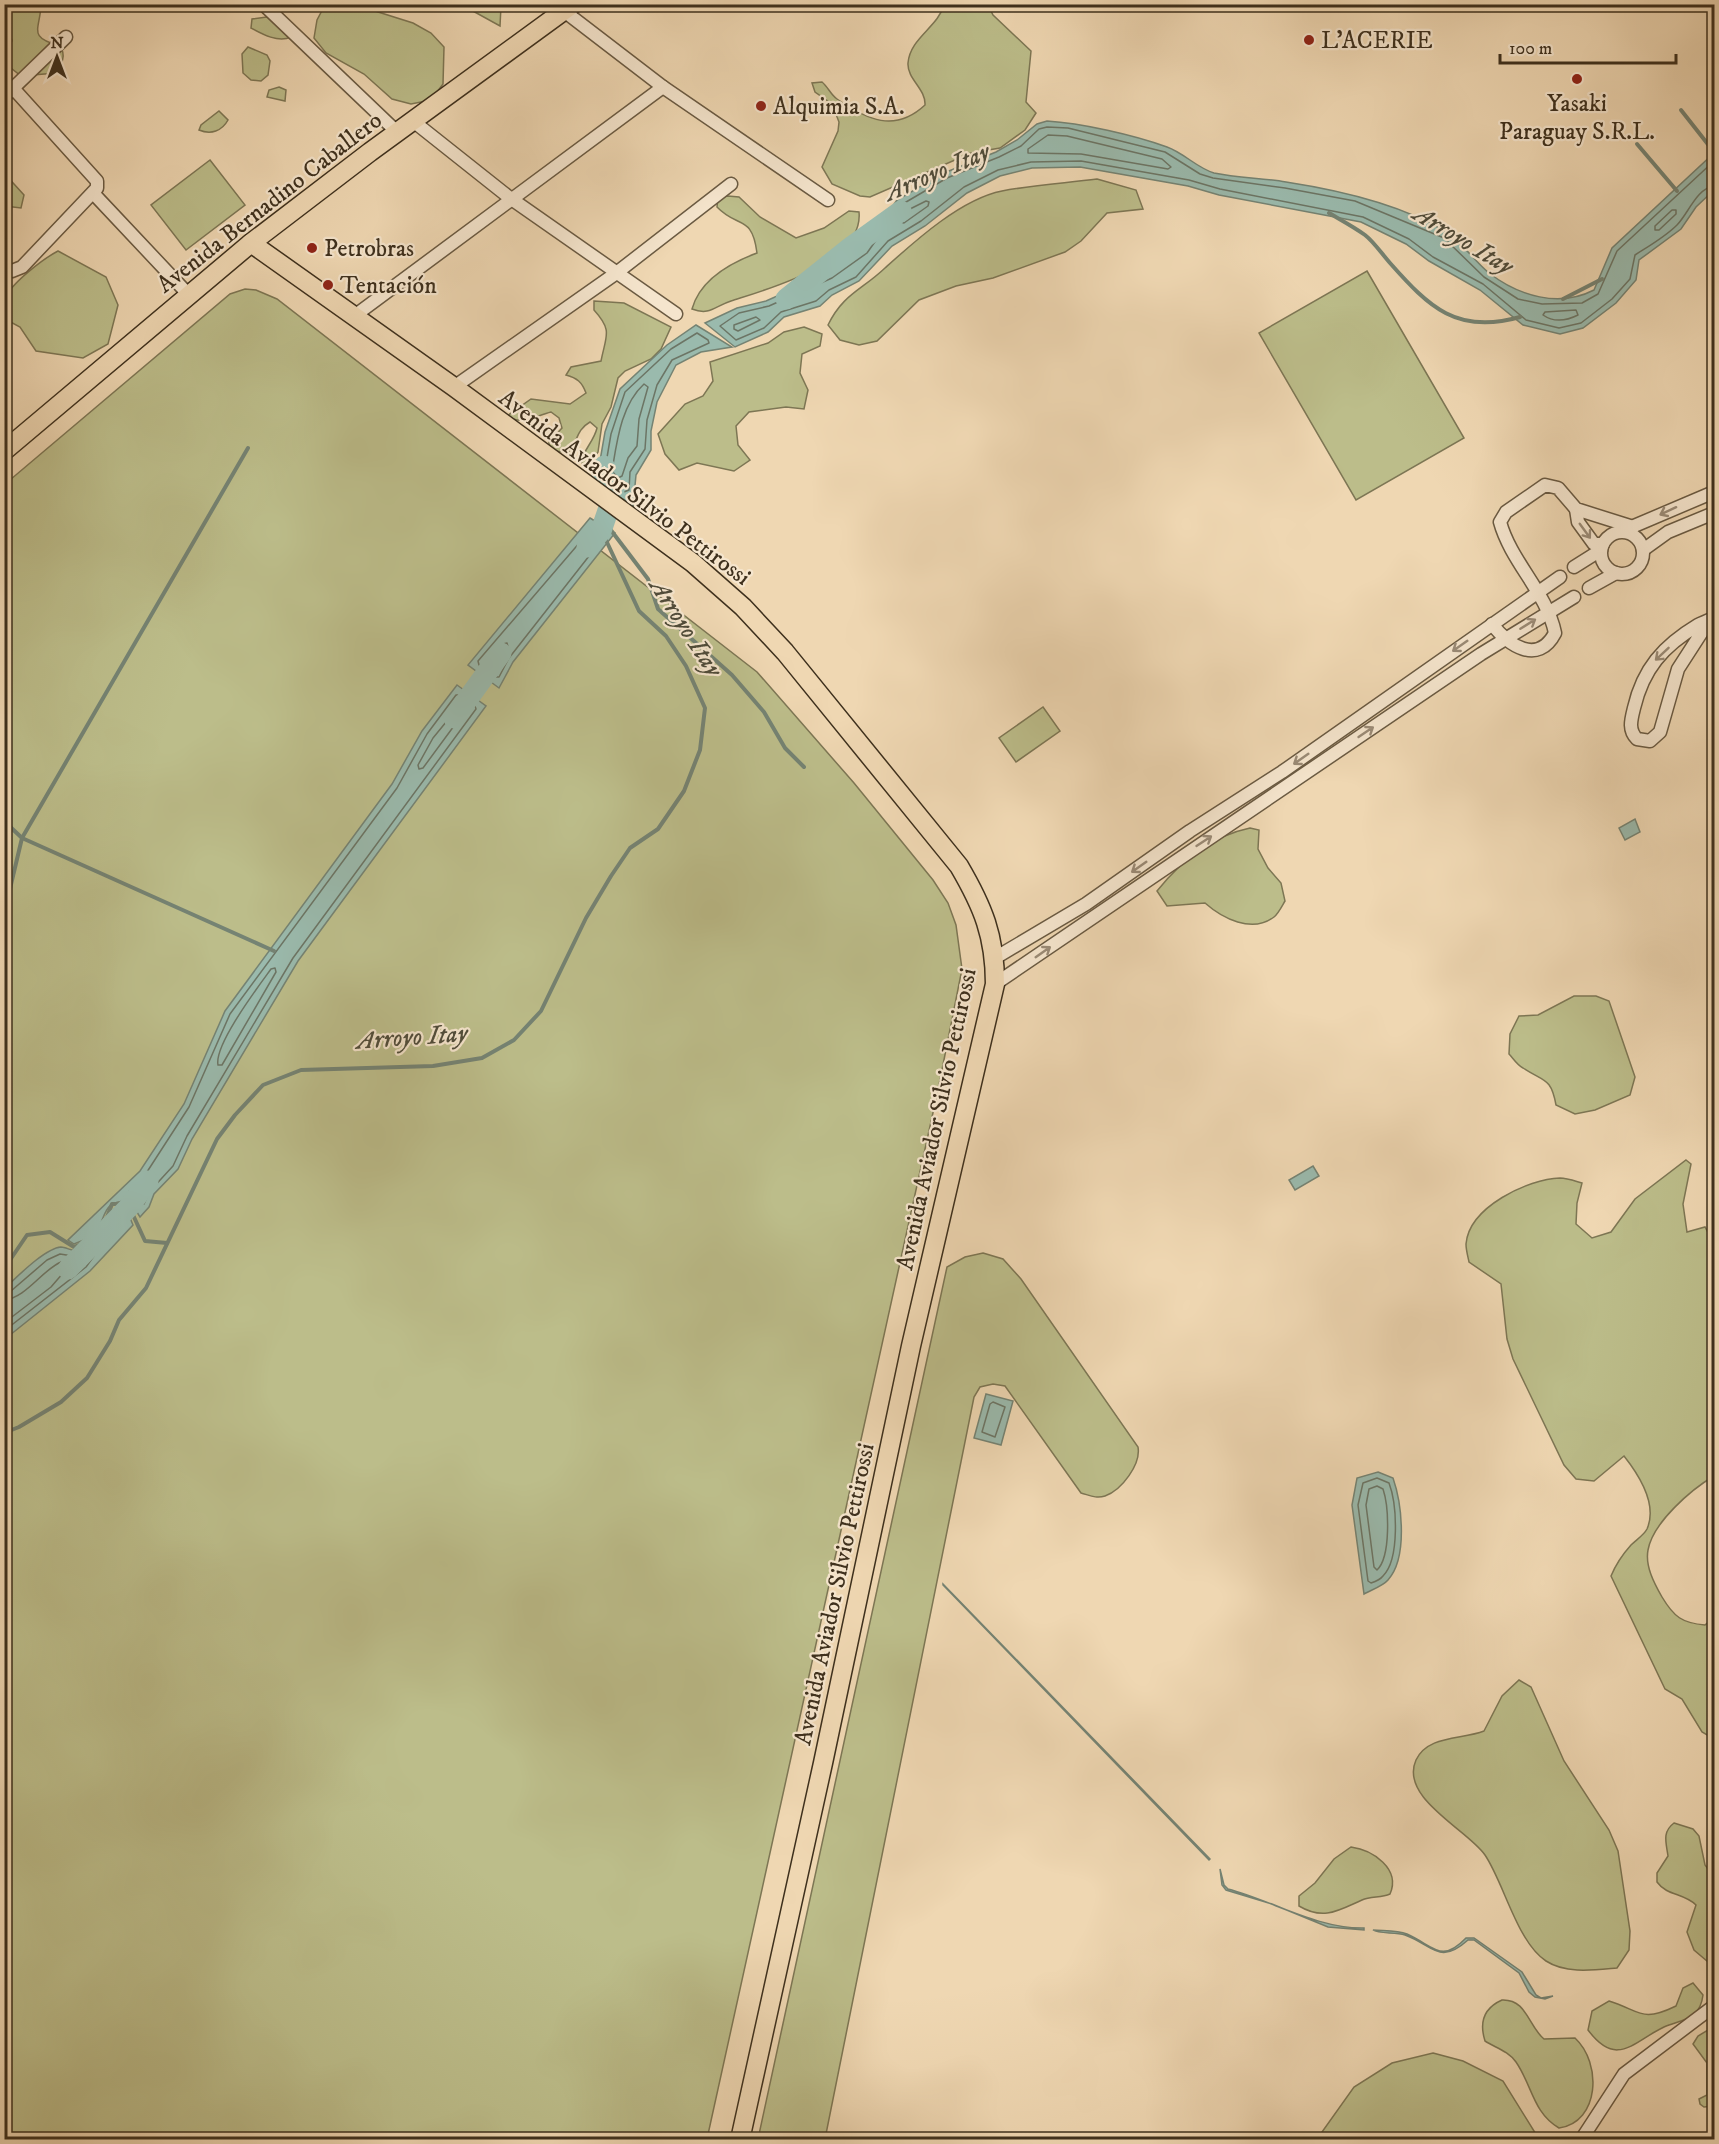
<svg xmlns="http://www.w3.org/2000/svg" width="1719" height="2144" viewBox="0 0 1719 2144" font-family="'IM FELL DW Pica',serif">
<rect width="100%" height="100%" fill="#efd7b2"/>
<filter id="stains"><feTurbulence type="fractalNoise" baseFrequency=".00333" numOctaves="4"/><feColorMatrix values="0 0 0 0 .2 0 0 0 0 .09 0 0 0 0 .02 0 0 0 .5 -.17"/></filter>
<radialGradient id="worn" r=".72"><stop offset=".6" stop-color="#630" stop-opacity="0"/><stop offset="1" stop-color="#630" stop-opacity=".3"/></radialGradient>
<g fill="#bcbd8a" stroke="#7d7654" stroke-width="1.5">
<path d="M13,5H41C40,30 27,37 60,46C67,56 61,65 56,73L21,76L6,64L5,54L12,41C9,27 4,16 13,5Z"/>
<polygon points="325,5 366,5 375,11 413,23 431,33 444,47 443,84 431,100 411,104 392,99 364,74 326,53 314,38 317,20"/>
<polygon points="462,5 526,5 501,6 500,26"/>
<path d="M944,5H988L993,15L1031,51L1026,102L1036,113L1025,130L1000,148L971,153L870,197L860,196L832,184L822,167L838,131L839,122L832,104L815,92L812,83L822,82C828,87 831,95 837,99C867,120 895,133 925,105C926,89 907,79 908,63C910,38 938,27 944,5Z"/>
<path d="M274,16L291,37C278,43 262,34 251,28L252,19Z"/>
<polygon points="248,47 267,55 270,61 268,75 261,81 251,80 243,73 242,54"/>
<polygon points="279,87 286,90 285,101 267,97 269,90"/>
<path d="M219,111L228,120C222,131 211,135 199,130L201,125Z"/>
<polygon points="210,160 245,205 186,250 151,205"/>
<polygon points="4,173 24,195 21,208 5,206"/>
<path d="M1097,179L1136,190L1143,209L1107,213L1081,241L1065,252L993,278L956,286L919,300L877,341L859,345L840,340L828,325C843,294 862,290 885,268C915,241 961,199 1002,191C1033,185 1066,183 1097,179Z"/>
<path d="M728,196L739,197L760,217L796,238L824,228L849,211L859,212C864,263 768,289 731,301C715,306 710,316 692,309C700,280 730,263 757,253C752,214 738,229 717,207L718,197Z"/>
<path d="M58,251L106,277L118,305L108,344L83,358L36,351L20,327L5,319C4,313 3,305 5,299C10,284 43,259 58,251Z"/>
<polygon points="1367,271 1464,438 1356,500 1259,333"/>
<polygon points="245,289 256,290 277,299 757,672 854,783 933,880 948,903 956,925 962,969 938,1090 707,2139 5,2139 4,485 230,294"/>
<path d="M594,301L624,303L671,327L661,349L651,359L625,371L618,378L611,407L602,424L598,452L588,468L581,462C584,449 594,441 597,428L590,422C576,430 578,441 569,452L549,451V442L562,428L559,418L551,412C535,416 522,426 507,416L531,399L570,404L586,393C582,382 577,378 566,375L571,367L601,361C606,335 613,331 594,310Z"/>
<polygon points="804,327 822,334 820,346 802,354 800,373 808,390 804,409 786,407 749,412 736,426 738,445 750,460 734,471 697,463 679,470 665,454 658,434 685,404 703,396 713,381 710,362 768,343 784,332"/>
<polygon points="1043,707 1060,731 1016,762 999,738"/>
<path d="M1250,828L1259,830L1258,849L1268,868L1281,883L1285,901C1282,906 1278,914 1274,917C1252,934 1222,918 1205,903L1167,906L1157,891C1181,861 1212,836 1250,828Z"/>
<path d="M1574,996H1596L1609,1001L1635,1077L1630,1095L1595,1110L1575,1114L1556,1105C1551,1077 1544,1082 1523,1068C1517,1065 1513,1058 1509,1054L1510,1034L1519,1016L1538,1015Z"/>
<path d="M1686,1160L1691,1164L1683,1204L1687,1232L1705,1227L1714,1244V1476C1692,1489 1653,1522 1648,1550C1645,1566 1654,1583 1662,1597C1674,1617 1682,1623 1705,1625L1714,1617V1739L1702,1732L1682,1699L1665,1689L1611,1576C1616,1564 1622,1555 1631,1545C1636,1540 1644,1535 1647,1529C1658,1504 1639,1475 1624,1456L1594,1481L1576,1479L1564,1465L1513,1359L1507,1339L1501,1284L1469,1262C1468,1257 1466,1250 1466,1244C1469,1207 1528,1179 1560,1178C1567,1178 1575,1181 1582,1183L1577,1203L1576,1224L1592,1238L1611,1232L1635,1199Z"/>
<path d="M983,1253L1003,1259L1021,1279L1138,1447C1141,1464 1122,1490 1105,1496C1096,1499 1089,1495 1081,1493L1005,1386L993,1384L980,1387L974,1397L825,2139H758L947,1267L965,1257Z"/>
<path d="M1519,1680L1531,1687L1564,1761L1609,1830L1618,1851L1630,1931L1629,1950L1617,1968C1594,1970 1566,1974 1546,1961C1517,1942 1504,1883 1485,1855C1468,1830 1399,1798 1416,1760C1428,1735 1461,1740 1484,1731L1502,1696Z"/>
<path d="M1674,1823L1693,1829L1699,1836L1705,1865L1714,1877V1967L1694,1950L1687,1932L1696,1905C1684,1893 1667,1896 1657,1882V1873L1668,1856C1666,1842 1662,1832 1674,1823Z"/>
<path d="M1351,1847C1373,1850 1401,1869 1390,1894C1381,1898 1371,1896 1362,1900C1339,1910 1324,1921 1299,1906V1896L1315,1883L1334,1859Z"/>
<path d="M1693,1983L1703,1995C1700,2020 1683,2019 1664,2027C1634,2041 1617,2069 1588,2030L1592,2011L1609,2001C1641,2011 1641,2023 1676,2006L1683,1988Z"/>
<path d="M1502,2000C1527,1999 1528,2026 1544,2039L1575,2038C1602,2063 1600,2122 1559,2128C1533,2113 1532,2085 1516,2062C1508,2051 1496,2048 1485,2041C1479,2022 1484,2008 1502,2000Z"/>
<polygon points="1708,2030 1713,2031 1714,2034 1714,2106 1704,2107 1700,2104 1699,2099 1707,2095 1707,2063 1693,2044 1698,2036"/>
<polygon points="1433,2053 1463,2061 1503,2081 1539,2139 1317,2139 1354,2087 1392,2063"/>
</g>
<g fill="#9abaad" stroke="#758373" stroke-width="1.5">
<path d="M1047,121C1081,123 1134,135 1167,147C1184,153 1197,168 1214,173C1238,178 1263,178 1286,182C1338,190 1401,204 1446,232C1463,243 1474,261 1489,273C1519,296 1559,308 1594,290L1612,248L1714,153V190L1696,207L1681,229L1639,260L1636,280L1616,303L1583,328L1560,334L1523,325L1480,290L1429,261L1406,244L1361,222L1219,195L1188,186L1080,167L1032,168L1000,176L967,193L925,226L892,246L859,281L832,295L820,306L784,317L768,332L735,347L705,323L737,308L766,301L829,273L863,248L897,200L944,173L996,152L1017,140L1037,124Z"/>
<polygon points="696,325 732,347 701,352 676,365 657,402 651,431 651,450 636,475 633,507 597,478 605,432 620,389 667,345"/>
<polygon points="590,518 615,533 513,662 499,688 468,665"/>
<path d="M457,685L486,706L298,961L192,1139L178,1169L154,1194L149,1207L140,1217L130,1201C101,1200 108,1215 94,1236L74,1244L68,1240L140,1171L184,1104L225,1011L392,784L422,731Z"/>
<polygon points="1635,819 1640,832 1625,840 1619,828"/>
<polygon points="1313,1166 1319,1176 1295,1190 1289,1180"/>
<path d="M126,1208L133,1225L90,1271L5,1339V1288C16,1278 45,1248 61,1247C66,1247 73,1252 79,1251C104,1250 108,1228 114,1209Z"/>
<polygon points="986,1394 1013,1401 1001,1445 974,1438"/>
<path d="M1378,1472L1393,1478C1402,1504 1408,1558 1388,1580C1383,1586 1371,1590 1364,1594L1352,1505L1357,1478Z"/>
<polygon points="943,1584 1210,1859 1209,1860 943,1585"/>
<path d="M1220,1869L1224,1885L1228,1889C1273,1901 1318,1929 1364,1928V1930L1328,1927L1272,1904L1226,1890L1222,1885Z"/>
<path d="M1373,1930C1384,1931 1397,1930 1407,1934C1434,1946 1441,1964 1466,1938H1474L1522,1972L1536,1995L1541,1998L1553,1996L1545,1999L1535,1997L1529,1992L1519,1973L1474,1940H1468C1439,1966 1433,1945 1405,1935C1395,1932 1379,1934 1373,1930Z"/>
</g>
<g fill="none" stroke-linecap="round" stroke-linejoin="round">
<g stroke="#6c7565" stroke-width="1.5">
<polygon points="1048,135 1067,136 1162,159 1171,167 1168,169 1081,154 1028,153 1028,149"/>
<path d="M1714,161L1617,251L1598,294L1582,303L1542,304L1518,299L1484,277L1444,238L1355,201L1285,188L1213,178L1200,174L1165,152L1068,128L1047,127L1039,129L1021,146L999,157L947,178L901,205L867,253L832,278L769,306L739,313L720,326L736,340L764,328L781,312L816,301L829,290L856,277L888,241L921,221L964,187L998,170L1031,162L1081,161L1189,180L1220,189L1363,217L1409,239L1433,257L1483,284L1526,320L1559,328L1581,323L1612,299L1630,279L1635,255C1649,246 1665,237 1677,225C1688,214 1697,188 1714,186"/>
<polygon points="926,201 929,202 928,206 904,223 901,222 906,211"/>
<polygon points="1672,210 1676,210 1676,214 1659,230 1655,230 1655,226"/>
<path d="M1576,310L1578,315C1566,321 1553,322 1543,315L1545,312Z"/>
<polygon points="756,317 760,320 738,331 734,329 734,325"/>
<polygon points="697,333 708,340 709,343 672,360 657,385 647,420 645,449 630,472 629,490 624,492 604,475 611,434 625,392 671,349"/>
<path d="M644,384L648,387L639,419L637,446L628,458L622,476L618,478L612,471C617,441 621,405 644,384Z"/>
<polygon points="593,527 603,533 604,537 509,658 499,677 495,677 479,665 478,661"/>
<polygon points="503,644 507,643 508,647 496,665 493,666 489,661"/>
<polygon points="456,695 460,695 475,706 476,709 293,958 187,1136 173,1166 150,1191 144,1204 140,1205 129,1191 145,1175 189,1107 230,1014 397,788 427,734"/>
<polygon points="460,705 465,711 423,768 419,769 418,765 433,738"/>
<path d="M275,968L276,972L222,1065H218C214,1045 258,987 271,969Z"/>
<polyline points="4,1292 11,1291 47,1260 60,1254 79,1257 94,1256 86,1267 4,1331"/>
<path d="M4,1300C26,1298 42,1270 61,1262L70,1265L51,1287L4,1323"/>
<polygon points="993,1402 1005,1407 995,1437 982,1432 990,1404"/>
<path d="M1377,1478L1389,1483C1397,1504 1400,1559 1383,1576C1380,1580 1374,1582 1371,1583L1368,1581L1358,1505L1363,1483Z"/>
<path d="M1377,1486L1383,1489C1389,1507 1391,1557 1377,1570L1374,1567L1366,1505L1369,1489Z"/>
</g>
<g stroke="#758373" stroke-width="4">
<polyline points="1681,110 1714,152"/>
<polyline points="1637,144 1677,191"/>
<path d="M1329,213C1341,220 1354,227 1365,235C1374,242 1382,254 1390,263C1429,307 1457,335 1520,317"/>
<polyline points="1563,299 1602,279"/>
<polyline points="248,448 22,838 274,951"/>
<polyline points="604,521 648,579 658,609 732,675 764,712 785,748 804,767"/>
<polyline points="4,821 22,838 4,914"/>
<polyline points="4,1260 10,1260 27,1235 50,1232 74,1247 100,1236 112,1204 128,1204 145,1241 167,1243"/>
<polyline points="4,1433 19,1427 61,1402 87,1378 110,1341 119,1320 146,1288 217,1139 235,1115 263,1085 301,1070 433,1066 482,1058 514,1040 541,1011 586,918 611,876 630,848 658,829 684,791 700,750 705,708 686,666 666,636 639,611 605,538"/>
</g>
<g stroke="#9abaad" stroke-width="21">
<polyline points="786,299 851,247 901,211"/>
<polyline points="587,547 601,531 614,493 602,475 604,466"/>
<polyline points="454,718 501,653"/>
<polyline points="68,1269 129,1207 148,1181"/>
</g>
<defs>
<g id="minor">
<polyline points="263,4 397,132"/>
<polyline points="564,11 663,87 828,200"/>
<polyline points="4,97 66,37"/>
<polyline points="413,121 510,198 676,314"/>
<polyline points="93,193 188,294"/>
<polyline points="4,268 12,271 22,267 97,188 97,181 13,88"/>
<polyline points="353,317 663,87"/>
<polyline points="454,387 615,274 731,184"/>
<polyline points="1576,509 1578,522 1594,544 1603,544"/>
<polyline points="1627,529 1714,492"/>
<circle cx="1622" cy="553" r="21"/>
<polyline points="1643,550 1668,532 1714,513"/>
<polyline points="1574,567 1601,550"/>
<polyline points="1589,588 1616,573"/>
<path d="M1709,621L1678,669L1660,732L1650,741L1637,739C1628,730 1631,720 1634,708C1643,669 1663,646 1698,625C1703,622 1709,621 1714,617"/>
<path d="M1492,624C1508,645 1538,666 1555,633C1547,593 1511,562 1500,522L1506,512L1545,485L1558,488L1576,509L1633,527"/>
<polyline points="995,958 1086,904 1190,831 1282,772 1560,577"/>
<polyline points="995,984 1481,654 1574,597"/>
<polyline points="1581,2140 1624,2074 1714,2006"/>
</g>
<g id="primary">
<path d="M251,243L454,387L693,563L743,607L785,652L959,866C983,907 995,936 995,984L911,1346L823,1763L740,2140"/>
<polyline points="4,451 251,243 370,152 573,4"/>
</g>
</defs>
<use href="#minor" stroke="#6a5a42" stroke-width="15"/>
<use href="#primary" stroke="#3e301d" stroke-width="21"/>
<use href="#minor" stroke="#f5e5cd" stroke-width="12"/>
<use href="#primary" stroke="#efd7b2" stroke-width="18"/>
</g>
<defs><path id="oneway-shaft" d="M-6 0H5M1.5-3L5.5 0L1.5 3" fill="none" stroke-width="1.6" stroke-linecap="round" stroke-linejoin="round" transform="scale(1.5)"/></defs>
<g stroke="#9a8a75">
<use href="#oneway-shaft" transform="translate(1668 511) rotate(155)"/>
<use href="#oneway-shaft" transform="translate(1585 531) rotate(54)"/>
<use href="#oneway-shaft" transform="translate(1528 624) rotate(-32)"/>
<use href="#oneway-shaft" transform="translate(1460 646) rotate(145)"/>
<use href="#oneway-shaft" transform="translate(1662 654) rotate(137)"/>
<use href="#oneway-shaft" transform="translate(1366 732) rotate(-34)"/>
<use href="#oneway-shaft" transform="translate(1301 759) rotate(145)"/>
<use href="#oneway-shaft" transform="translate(1204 841) rotate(-33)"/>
<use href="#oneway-shaft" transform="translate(1139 867) rotate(145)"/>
<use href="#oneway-shaft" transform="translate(1043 952) rotate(-35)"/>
</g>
<g fill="#8f2418" stroke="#f5e5cd" stroke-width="2">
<circle cx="1309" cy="40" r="6"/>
<circle cx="1577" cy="79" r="6"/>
<circle cx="761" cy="106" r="6"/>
<circle cx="312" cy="248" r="6"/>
<circle cx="328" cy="285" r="6"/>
</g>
<g text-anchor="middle" stroke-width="4.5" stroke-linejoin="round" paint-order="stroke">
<g font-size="24" fill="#3e301d" stroke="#f5e5cd" text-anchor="start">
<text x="1321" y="48">L'ACERIE</text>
<text x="1577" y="111" text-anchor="middle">Yasaki<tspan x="1577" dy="28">Paraguay S.R.L.</tspan></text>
<text x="773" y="114">Alquimia S.A.</text>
<text x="324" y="256">Petrobras</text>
<text x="340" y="293">Tentación</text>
</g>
<g font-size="24" fill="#3e301d" stroke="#f5e5cd">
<text transform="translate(269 202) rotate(-38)" y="8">Avenida Bernadino Caballero</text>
<text transform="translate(625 487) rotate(37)" y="8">Avenida Aviador Silvio Pettirossi</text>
<text transform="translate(936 1119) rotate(-78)" y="8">Avenida Aviador Silvio Pettirossi</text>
<text transform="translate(834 1594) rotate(-78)" y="8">Avenida Aviador Silvio Pettirossi</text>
</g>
<g font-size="26" font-style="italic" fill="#504c3a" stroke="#f5e5cd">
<text transform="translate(937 171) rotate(-23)" y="9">Arroyo Itay</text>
<text transform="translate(1464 239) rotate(31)" y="9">Arroyo Itay</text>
<text transform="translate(687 627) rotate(57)" y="9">Arroyo Itay</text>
<text transform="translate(412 1036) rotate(-4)" y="9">Arroyo Itay</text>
</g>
</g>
<rect width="1719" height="2144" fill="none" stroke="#efd7b2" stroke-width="24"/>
<rect x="6" y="6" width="1707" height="2132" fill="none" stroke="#3e301d" stroke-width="3"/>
<rect x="12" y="12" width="1695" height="2120" fill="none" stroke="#3e301d" stroke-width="1.5"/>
<g transform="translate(57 57)" stroke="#f5e5cd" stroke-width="4.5" paint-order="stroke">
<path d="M0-4.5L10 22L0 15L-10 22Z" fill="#3e301d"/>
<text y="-9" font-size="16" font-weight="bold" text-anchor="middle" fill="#3e301d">N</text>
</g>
<path d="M1500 54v9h176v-9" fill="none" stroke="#3e301d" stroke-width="3"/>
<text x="1509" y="54" font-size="18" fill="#3e301d" stroke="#f5e5cd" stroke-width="4.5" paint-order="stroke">100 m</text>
<rect width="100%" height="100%" filter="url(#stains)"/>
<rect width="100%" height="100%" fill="url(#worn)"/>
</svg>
